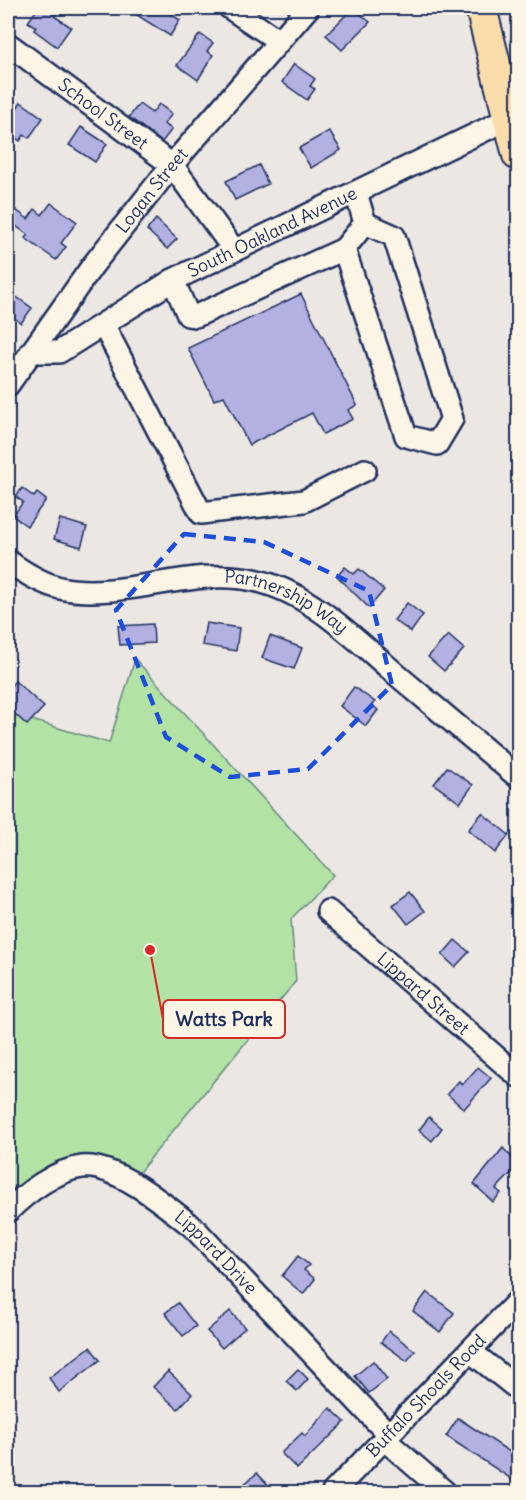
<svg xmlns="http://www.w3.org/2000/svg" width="526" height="1500" viewBox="0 0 526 1500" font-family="Delius,sans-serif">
<rect width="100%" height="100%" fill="#ede7e4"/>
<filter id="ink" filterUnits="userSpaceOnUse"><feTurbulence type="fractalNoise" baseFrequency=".0167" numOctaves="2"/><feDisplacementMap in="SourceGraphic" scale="12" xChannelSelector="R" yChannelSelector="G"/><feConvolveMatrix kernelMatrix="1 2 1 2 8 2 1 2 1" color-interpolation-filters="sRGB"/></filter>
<g filter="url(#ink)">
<polygon fill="#b2e3a4" stroke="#668981" stroke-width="1.5" points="135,659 333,875 291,919 296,981 131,1182 84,1166 8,1211 8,713 109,743"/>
<g fill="#b3b1e2" stroke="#1b2f5e" stroke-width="1.5">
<polygon points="38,8 60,8 54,16 71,27 57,47 34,30 36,27 28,22"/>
<polygon points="126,8 161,8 180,20 170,36"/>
<polygon points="353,8 370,22 342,50 326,35"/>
<polygon points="200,34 213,43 207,51 213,55 198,80 177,65"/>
<polygon points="294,64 315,79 310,86 315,89 307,100 282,82"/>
<polygon points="21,102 43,118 29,138 24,135 20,141 8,132 8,121"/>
<polygon points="139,104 152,113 159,104 172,114 164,124 172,129 162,142 129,117"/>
<polygon points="81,127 107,144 95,162 69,145"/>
<polygon points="329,131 341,150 311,168 299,148"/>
<polygon points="259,165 268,184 235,200 226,181"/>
<polygon points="51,203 77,222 61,243 66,247 56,260 25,238 28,235 8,220 8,204 28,219 35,209 42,215"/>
<polygon points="156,219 177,239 167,249 147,230"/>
<polygon points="8,291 32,308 21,323 8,313"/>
<polygon points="301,294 357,405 348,410 353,419 323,434 312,413 249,445 224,396 214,400 188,348"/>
<polygon points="22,488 34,497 37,493 46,500 27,526 13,516 23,502 16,497"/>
<polygon points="60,519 87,527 81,547 54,539"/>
<polygon points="345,567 354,574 359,569 384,590 369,608 337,576"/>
<polygon points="407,603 423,615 411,632 394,620"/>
<polygon points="206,623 239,628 236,651 202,645"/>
<polygon points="153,624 154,643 120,645 118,626"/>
<polygon points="448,635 464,649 444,671 428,657"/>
<polygon points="270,636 302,648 294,669 262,658"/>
<polygon points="15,681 44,707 27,725 8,708 8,689"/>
<polygon points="354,687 375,702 372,705 378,710 366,726 340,706"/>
<polygon points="447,767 473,785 460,803 434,784"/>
<polygon points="482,813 509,835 495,853 468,830"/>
<polygon points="410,892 425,911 408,924 393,905"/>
<polygon points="455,940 469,952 455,967 442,955"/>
<polygon points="478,1067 491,1078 464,1109 447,1094 459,1081 462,1085"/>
<polygon points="429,1117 442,1128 432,1141 419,1130"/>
<polygon points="503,1148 519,1165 496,1189 501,1193 493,1202 474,1184"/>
<polygon points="298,1256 309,1265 304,1270 315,1279 303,1294 282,1276"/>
<polygon points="427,1292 454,1313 440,1332 413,1311"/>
<polygon points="178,1303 196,1326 183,1336 165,1313"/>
<polygon points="230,1311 245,1328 222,1348 207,1331"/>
<polygon points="389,1331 415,1351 407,1361 381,1342"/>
<polygon points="90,1347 100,1360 59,1392 49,1378"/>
<polygon points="373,1361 387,1379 369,1393 355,1376"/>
<polygon points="298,1369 308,1379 297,1391 286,1381"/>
<polygon points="168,1371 192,1394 178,1409 153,1387"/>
<polygon points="330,1408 345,1422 297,1469 281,1453 302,1433 305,1436"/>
<polygon points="458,1418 519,1458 519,1484 446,1436"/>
<polygon points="257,1473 275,1492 235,1492"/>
</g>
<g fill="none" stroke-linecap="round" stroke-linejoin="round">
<defs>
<g id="minor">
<polyline points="230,8 279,41"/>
<path id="s1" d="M8,44L172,165L234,250"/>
<polyline points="356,193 365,223 394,236 452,419 437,444 406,436 344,249 365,223"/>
<polyline points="173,280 188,315 196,316 344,249"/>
<polyline points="104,326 201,513 304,501 365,470"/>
<path id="s2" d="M31,352H59L173,280L518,114"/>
<path id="s3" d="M8,385L93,265L172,165L308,8"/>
<path id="s4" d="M8,561C23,572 41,583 60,588C122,601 191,566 254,580C310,592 355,639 397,675C437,709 478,743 518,777"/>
<path id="s5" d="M328,911L518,1076"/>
<path id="s6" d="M8,1211C26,1193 56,1170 82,1167C116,1163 169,1208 194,1228L389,1435"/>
<polyline points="470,1351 518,1389"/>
<polyline points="385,1440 445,1492"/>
<path id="s7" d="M333,1492L518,1301"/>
</g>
<polyline id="highway" points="481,8 518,155"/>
</defs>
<use href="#minor" stroke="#1b2f5e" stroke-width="26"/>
<use href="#highway" stroke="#1b2f5e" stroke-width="34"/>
<use href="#minor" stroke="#fcf5e5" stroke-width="21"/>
<use href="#highway" stroke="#fbddab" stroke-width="30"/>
</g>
</g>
<path fill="none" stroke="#1d4ed8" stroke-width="4.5" stroke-dasharray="12 8" stroke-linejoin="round" d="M184,534L264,542L369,591L392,685L308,769L230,777L166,737L116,610Z"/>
<g text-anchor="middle" stroke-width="5" stroke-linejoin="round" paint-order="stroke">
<g font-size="18" fill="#1b2f5e" stroke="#fcf5e5">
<text dy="6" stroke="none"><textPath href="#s1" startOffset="118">School Street</textPath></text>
<text dy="6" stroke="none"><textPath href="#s3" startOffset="242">Logan Street</textPath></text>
<text dy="6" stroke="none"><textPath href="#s2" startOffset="273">South Oakland Avenue</textPath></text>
<text dy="6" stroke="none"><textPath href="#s4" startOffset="292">Partnership Way</textPath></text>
<text dy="6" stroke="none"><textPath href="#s5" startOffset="126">Lippard Street</textPath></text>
<text dy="6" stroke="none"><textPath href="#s6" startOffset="250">Lippard Drive</textPath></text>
<text dy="6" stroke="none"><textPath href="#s7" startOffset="134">Buffalo Shoals Road</textPath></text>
</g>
</g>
<path fill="none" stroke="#d62828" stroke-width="2" d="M150 950L163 1019"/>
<circle fill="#d62828" stroke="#fcf5e5" stroke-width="2" cx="150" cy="950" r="6"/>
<rect fill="#fcf5e5" stroke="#d62828" stroke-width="2" x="163" y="1000" width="122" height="38" rx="6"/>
<g font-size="20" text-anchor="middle" font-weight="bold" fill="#1b2f5e">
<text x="224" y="1026">Watts Park</text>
</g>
<rect width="526" height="1500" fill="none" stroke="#fcf5e5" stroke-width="30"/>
<rect x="15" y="15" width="496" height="1470" fill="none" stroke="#1b2f5e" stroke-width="2" filter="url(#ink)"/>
</svg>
